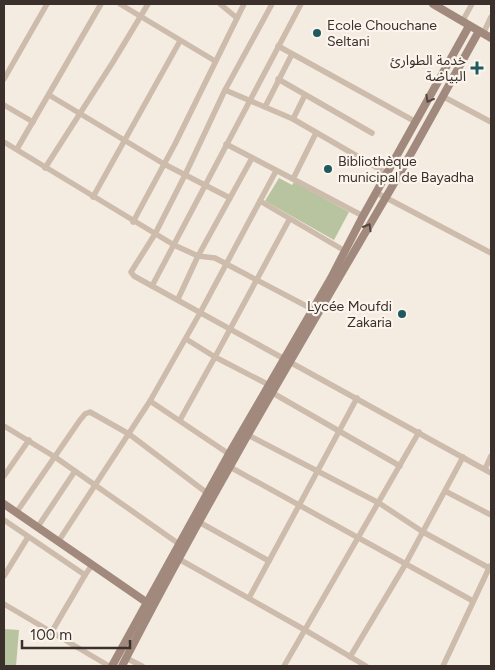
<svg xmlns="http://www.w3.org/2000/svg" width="495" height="670" viewBox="0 0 495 670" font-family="Figtree,'Noto Sans Arabic',sans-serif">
<rect width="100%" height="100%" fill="#f4ebe1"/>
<g fill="#b8c4a0">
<polygon points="279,178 292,185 294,182 349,212 334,240 265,201"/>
<polygon points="4,629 19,630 16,666 4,666"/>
</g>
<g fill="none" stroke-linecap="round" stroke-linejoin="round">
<g stroke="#cdbbac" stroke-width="5.5">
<polyline points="120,4 215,61"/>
<polyline points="220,4 237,18"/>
<polyline points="272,4 225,90 185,175 155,234 131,272 134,276 152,286 491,473"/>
<polyline points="462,22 472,4"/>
<polyline points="483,34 491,17"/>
<polyline points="278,46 416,122"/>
<polyline points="4,79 47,4"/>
<polyline points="278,79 372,133"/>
<polyline points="225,90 293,119 388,174"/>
<polyline points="49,95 164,164 230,198"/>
<polyline points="442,96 491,122"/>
<polyline points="4,105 33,122"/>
<polyline points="265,107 292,54"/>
<polyline points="293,119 305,95"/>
<polyline points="4,142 174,245 198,256 215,258 312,309"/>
<polyline points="226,144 293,179 316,133"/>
<polyline points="17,149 101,4"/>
<polyline points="45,168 113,62 148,4"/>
<polyline points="293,179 363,216"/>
<polyline points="377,193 491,253"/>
<polyline points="93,197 180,41"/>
<polyline points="260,201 345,251"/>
<polyline points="133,222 175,144 244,4"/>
<polyline points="152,286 301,4"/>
<polyline points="178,299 198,256 252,158"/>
<polyline points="186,339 215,357 269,385"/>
<polyline points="271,392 400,466"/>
<polyline points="180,420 215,357 289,220"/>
<polyline points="4,426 55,457 179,544"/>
<polyline points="248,435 379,503 423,532 491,569"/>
<polyline points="229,454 150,401 200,313 276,171"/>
<polyline points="230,467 473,601"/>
<polyline points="485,469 491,456"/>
<polyline points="4,476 29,440"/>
<polyline points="445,491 491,515"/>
<polyline points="16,513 80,420 85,414 90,412 129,434 207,493"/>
<polyline points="4,520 85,575 92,565"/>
<polyline points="199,522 269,561"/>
<polyline points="37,528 75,471"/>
<polyline points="58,542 150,401"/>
<polyline points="177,558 305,630 366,666"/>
<polyline points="4,576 28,537"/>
<polyline points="249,598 357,398"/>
<polyline points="4,604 109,666"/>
<polyline points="51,633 85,575"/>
<polyline points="350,657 405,565 463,457"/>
<polyline points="126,658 142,666"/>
<polyline points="284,666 419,432"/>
<polyline points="443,666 490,566"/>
</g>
<g stroke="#a18a7d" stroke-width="8">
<polyline points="433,4 491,38"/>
<polyline points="4,504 149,604"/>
<polyline points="112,666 229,454 331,278 363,216 469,26"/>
<path d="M122,666C207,500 302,341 396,180C424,131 451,81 479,31"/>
</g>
</g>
<defs><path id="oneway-chevron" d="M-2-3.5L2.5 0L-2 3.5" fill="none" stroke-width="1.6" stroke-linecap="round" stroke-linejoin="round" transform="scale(1.25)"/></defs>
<g stroke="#544640">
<use href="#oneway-chevron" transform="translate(429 99) rotate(119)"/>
<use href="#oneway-chevron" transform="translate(368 227) rotate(-60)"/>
</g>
<g fill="#1f5a5e" stroke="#fbf5ee" stroke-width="2">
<circle cx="317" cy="33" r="5"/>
<path d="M474.5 60.5h5v5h5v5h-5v5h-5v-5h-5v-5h5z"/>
<circle cx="328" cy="169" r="5"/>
<circle cx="402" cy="314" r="5"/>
</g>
<g text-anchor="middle" stroke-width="4.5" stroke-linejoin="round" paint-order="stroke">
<g font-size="14" fill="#3b302b" stroke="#fbf5ee" text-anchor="start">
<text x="327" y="30">Ecole Chouchane<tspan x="327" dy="16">Seltani</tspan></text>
<text x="466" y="65" text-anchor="end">خدمة الطوارئ<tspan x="466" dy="16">البياضة</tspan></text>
<text x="338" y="166">Bibliothèque<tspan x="338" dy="16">municipal de Bayadha</tspan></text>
<text x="392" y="311" text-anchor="end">Lycée Moufdi<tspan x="392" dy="16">Zakaria</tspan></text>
</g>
</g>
<rect width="495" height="670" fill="none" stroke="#3b302b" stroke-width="10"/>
<path d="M22 640v8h108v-8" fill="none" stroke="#3b302b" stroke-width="2.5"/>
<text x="30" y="640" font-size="15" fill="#3b302b" stroke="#fbf5ee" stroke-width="4" paint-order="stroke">100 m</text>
</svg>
